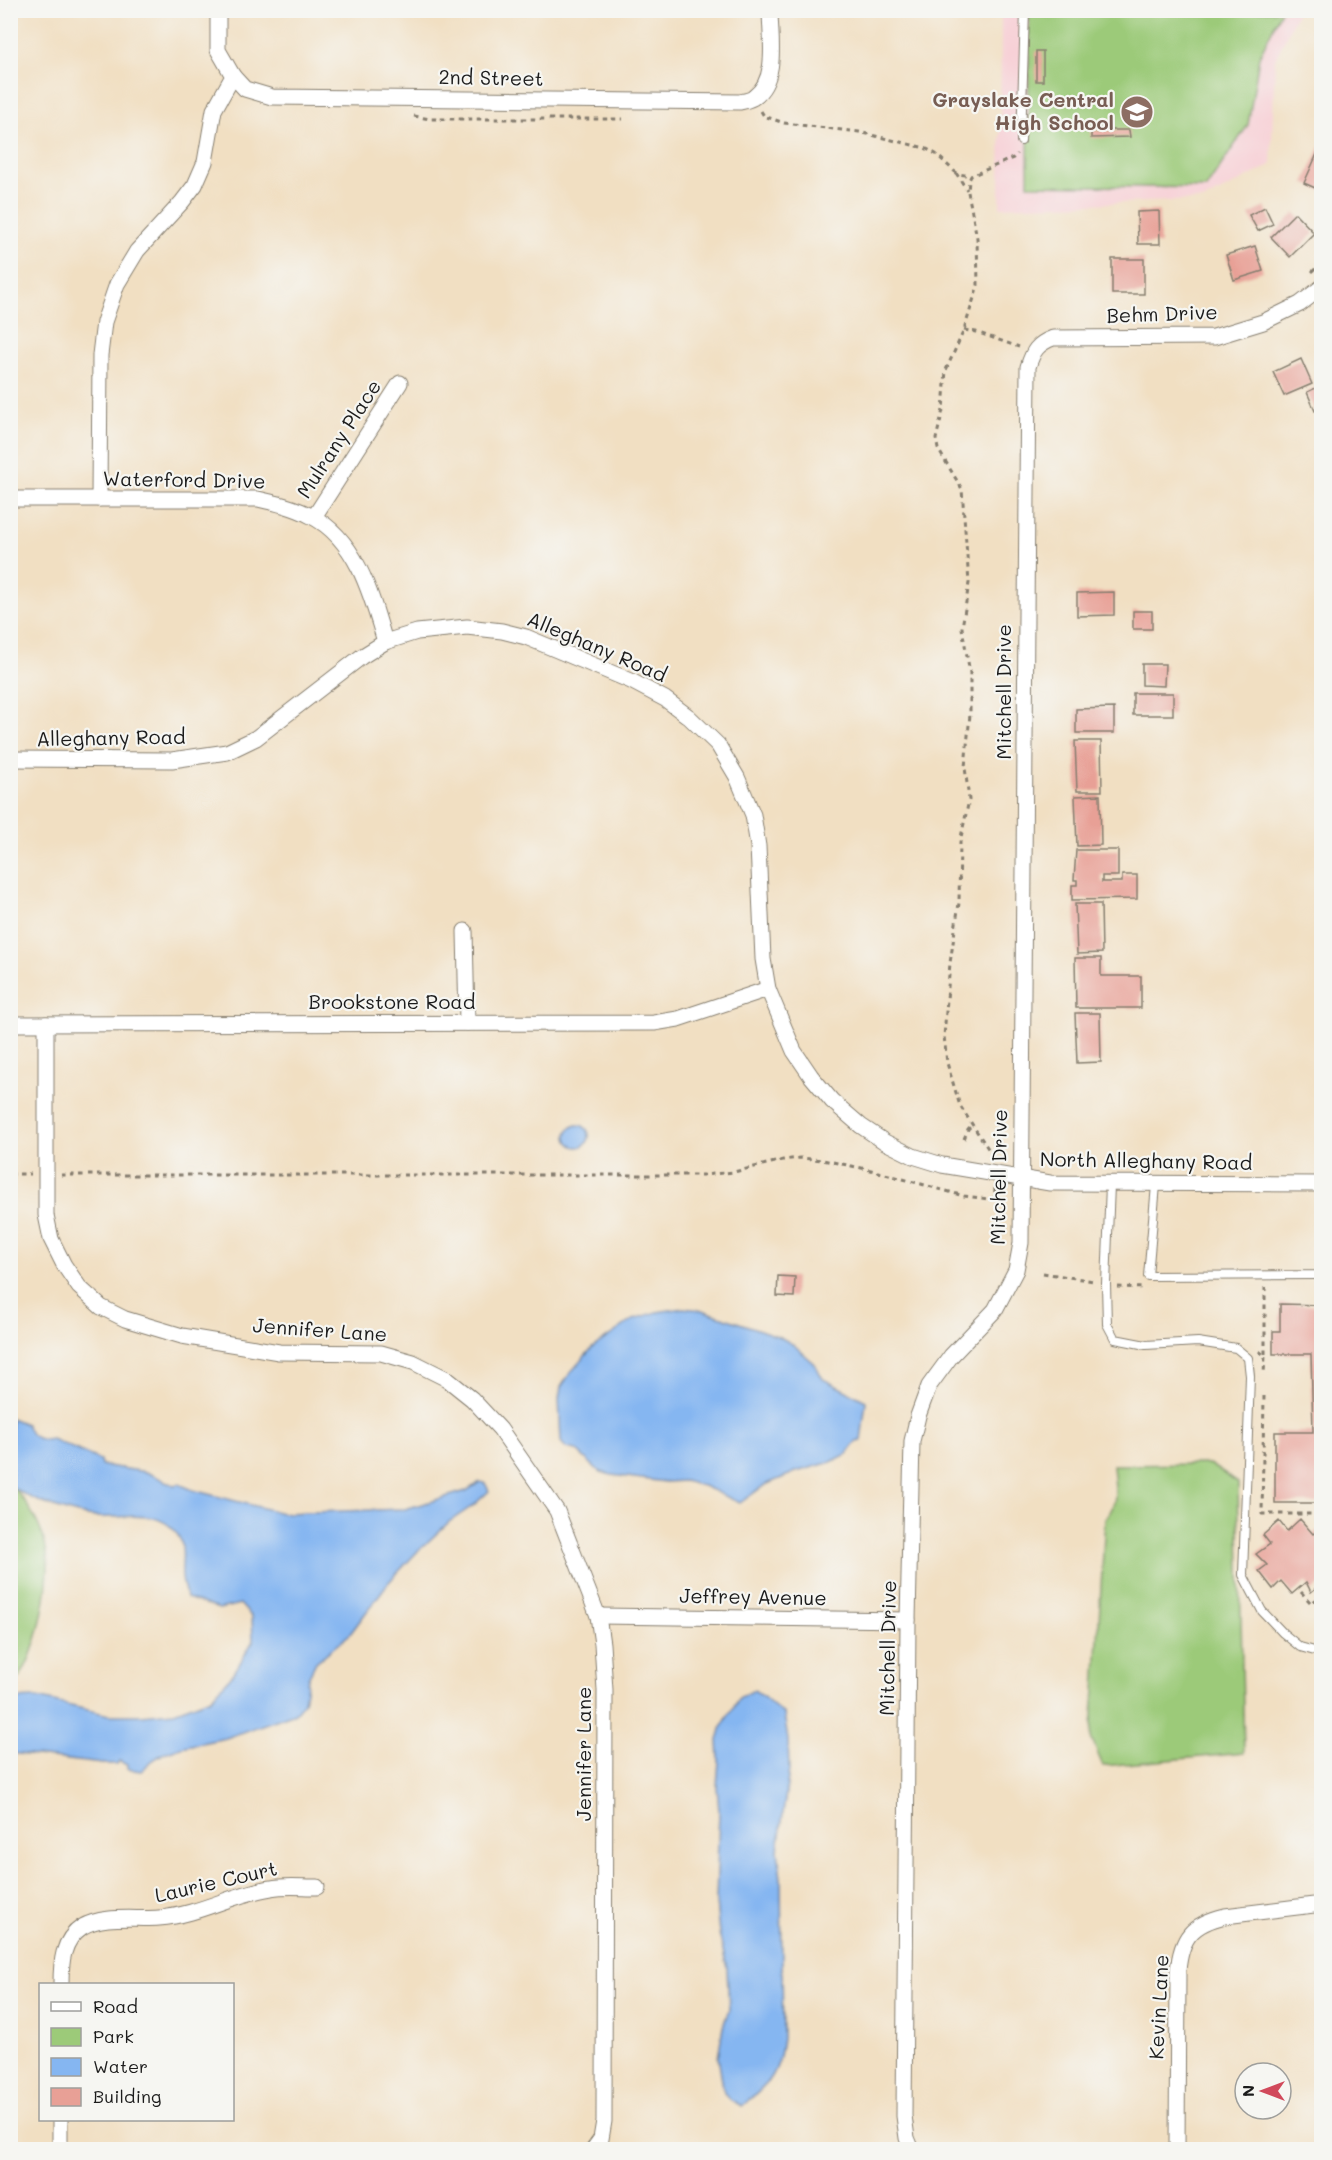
<svg xmlns="http://www.w3.org/2000/svg" width="1332" height="2160" viewBox="0 0 1332 2160" font-family="Mali,sans-serif">
<rect width="100%" height="100%" fill="#f6f6f2"/>
<filter id="ink" filterUnits="userSpaceOnUse"><feTurbulence type="fractalNoise" baseFrequency=".0167" numOctaves="2"/><feDisplacementMap in="SourceGraphic" scale="12" xChannelSelector="R" yChannelSelector="G"/><feConvolveMatrix kernelMatrix="1 2 1 2 8 2 1 2 1" color-interpolation-filters="sRGB"/></filter>
<filter id="wash" filterUnits="userSpaceOnUse"><feTurbulence type="fractalNoise" baseFrequency=".008" numOctaves="4" result="noise"/><feDisplacementMap in="SourceGraphic" scale="24" xChannelSelector="R" yChannelSelector="G"/><feGaussianBlur stdDeviation="1.35" result="paint"/><feColorMatrix in="noise" values="0 0 0 0 0 0 0 0 0 0 0 0 0 0 0 0 0 1.4 0 .05"/><feComposite in="paint" operator="in"/></filter>
<g filter="url(#wash)">
<rect width="100%" height="100%" fill="#f1dfc2"/>
<polygon fill="#f7cfd5" points="1001,11 1298,11 1275,60 1271,165 1204,200 1000,207"/>
<g fill="#9cca79" stroke="#5c734a" stroke-width="1.5">
<polygon points="1029,11 1281,11 1259,57 1248,125 1206,188 1028,185"/>
<path d="M1209,1464L1238,1483L1244,1753L1103,1766L1091,1738L1095,1691L1105,1518C1120,1505 1114,1483 1113,1465Z"/>
<path d="M10,1485C28,1501 44,1530 47,1554C51,1585 38,1648 21,1675C19,1679 14,1681 11,1683Z"/>
</g>
<g fill="#85b6f1" stroke="#506986" stroke-width="1.5">
<circle cx="578" cy="1136" r="11"/>
<polygon points="683,1308 702,1310 780,1337 794,1345 815,1364 823,1379 866,1401 861,1441 856,1442 847,1454 831,1462 796,1472 765,1485 740,1503 703,1486 684,1481 665,1482 612,1475 600,1472 576,1450 566,1448 561,1442 559,1399 561,1387 571,1372 592,1348 634,1319 657,1312"/>
<path d="M11,1418L26,1424L31,1434L37,1438L44,1440L52,1439L100,1460L101,1465L146,1472L174,1485L179,1484L193,1490L282,1513L405,1509L466,1491L480,1482L485,1483L489,1491L474,1505L449,1522L417,1552L388,1583L350,1634L316,1662L308,1678L304,1702L295,1713L226,1738L181,1747L164,1753L153,1760L141,1771L127,1769V1765L119,1761L117,1764H102L11,1753V1699L37,1698L109,1715H141L174,1712L211,1698L234,1673L253,1641L252,1617L240,1604L219,1609L187,1598C185,1591 182,1583 182,1576C181,1565 185,1549 180,1539C161,1503 120,1522 87,1516C69,1513 23,1498 11,1485Z"/>
<path d="M754,1690C765,1697 773,1707 784,1714L788,1740L789,1770L778,1850L781,1879L783,2038C779,2075 770,2083 742,2106L731,2100L724,2093L718,2057L723,2027L729,2009L727,1968L719,1933L716,1902L719,1811L717,1787L719,1760L718,1740L722,1726L740,1697Z"/>
</g>
<g id="blocks">
<g fill="#e8a096">
<rect x="1036" y="51" width="7" height="30"/>
<polygon points="1091,130 1129,130 1130,137 1091,138"/>
<polygon points="1322,143 1322,191 1304,183"/>
<polygon points="1265,207 1273,224 1258,231 1249,215"/>
<polygon points="1159,211 1160,244 1138,244 1137,212"/>
<polygon points="1295,213 1314,233 1290,257 1271,237"/>
<polygon points="1255,246 1263,271 1234,280 1226,255"/>
<rect x="1112" y="259" width="32" height="35"/>
<polygon points="1301,359 1312,384 1284,396 1273,372"/>
<polygon points="1322,385 1322,408 1315,411 1307,392"/>
<polygon points="1114,592 1114,615 1077,616 1077,593"/>
<rect x="1133" y="611" width="19" height="18"/>
<polygon points="1142,664 1165,664 1164,686 1142,685"/>
<rect x="1133" y="693" width="40" height="22"/>
<polygon points="1114,708 1114,733 1076,733 1076,709"/>
<polygon points="1075,741 1101,741 1102,791 1077,791"/>
<polygon points="1100,795 1101,845 1077,846 1075,796"/>
<polygon points="1076,850 1118,850 1118,876 1102,876 1102,882 1122,882 1122,875 1137,875 1137,899 1072,900 1072,885 1077,885 1077,880 1074,880"/>
<polygon points="1075,904 1101,904 1102,953 1077,954"/>
<polygon points="1075,958 1101,958 1101,976 1141,976 1141,1008 1076,1008"/>
<polygon points="1075,1013 1100,1013 1101,1062 1077,1063"/>
<polygon points="778,1276 795,1277 794,1297 777,1296"/>
<polygon points="1280,1304 1322,1305 1322,1503 1275,1503 1275,1432 1313,1432 1311,1354 1273,1354 1273,1331 1280,1331"/>
<polygon points="1300,1519 1313,1534 1322,1527 1322,1583 1311,1592 1306,1582 1292,1594 1281,1581 1273,1589 1259,1571 1267,1565 1256,1554 1270,1544 1263,1535 1279,1521 1287,1531"/>
</g>
</g>
</g>
<g filter="url(#ink)">
<use href="#blocks" fill-opacity="0" stroke="#867e6f" stroke-width="1.5"/>
<g fill="none" stroke-linecap="round" stroke-linejoin="round">
<defs>
<g id="service">
<polyline points="1021,141 1025,10"/>
<polyline points="1110,1185 1106,1284 1107,1324 1115,1339 1146,1345 1198,1342 1236,1348 1248,1358 1250,1376 1243,1575 1262,1611 1283,1633 1300,1647 1322,1653"/>
<polyline points="1156,1185 1148,1276 1317,1275 1322,1272"/>
</g>
<g id="minor">
<path d="M233,76L245,89L272,97L740,102C744,101 751,100 754,97C779,79 770,37 770,10"/>
<path d="M10,499H258C276,503 294,507 311,516C357,539 372,597 385,642"/>
<polyline points="99,499 100,355 104,322 117,284 137,251 182,202 195,185 205,162 214,110 233,76 218,50 218,10"/>
<polyline points="314,517 400,383"/>
<polyline points="10,759 172,760 227,752 256,738 361,657 385,642 417,632 467,627 502,631 526,637 631,681 665,699 689,717 718,745 737,777 753,815 758,846 763,959 768,989 794,1051 811,1076 832,1101 861,1126 885,1142 913,1156 942,1165 1050,1183 1322,1184"/>
<polyline points="465,931 467,1023"/>
<polyline points="10,1024 654,1023 678,1019 768,989"/>
<polyline points="46,1024 46,1215 51,1239 64,1265 79,1287 101,1307 125,1319 182,1336 279,1352 381,1353 413,1362 447,1379 472,1399 500,1429 557,1511 598,1616 602,1644 605,1690 604,2121 601,2139 593,2150"/>
<polyline points="598,1616 908,1620"/>
<path d="M61,1984C61,1963 62,1940 82,1927C104,1914 135,1920 159,1918C199,1915 232,1894 271,1888C285,1885 302,1887 317,1887"/>
<polyline points="60,2150 60,2120"/>
<path d="M912,2150L907,2138L904,2116L908,1620L912,1441L918,1416L929,1386L951,1356L995,1310L1016,1270L1021,1243L1028,367C1033,351 1037,344 1053,338L1214,337L1263,322L1300,304L1322,287"/>
<path d="M1177,2150L1178,1971C1181,1937 1192,1924 1225,1916L1322,1904"/>
</g>
</defs>
<use href="#service" stroke="#867e6f" stroke-width="10"/>
<use href="#minor" stroke="#867e6f" stroke-width="17"/>
<g stroke="#867e6f" stroke-width="3" stroke-dasharray="4.5 4.5" stroke-linecap="butt">
<polyline points="761,111 764,116 784,123 859,132 925,148 936,154 954,171 959,174 971,176"/>
<polyline points="414,116 430,119 623,119"/>
<polyline points="956,173 967,190"/>
<polyline points="1312,272 1322,263"/>
<polyline points="964,330 976,332 1019,347"/>
<polyline points="964,1139 968,1129 972,1125"/>
<polyline points="993,1156 960,1106 947,1063 944,1036 950,963 959,903 960,842 969,800 965,767 970,714 970,673 962,628 969,583 962,489 938,449 936,439 943,410 946,370 964,330 978,285 977,238 968,192 969,180 971,176 1013,158 1017,154"/>
<polyline points="10,1174 31,1174"/>
<polyline points="61,1175 703,1175 734,1172 783,1160 800,1158 823,1160 871,1170 964,1196 1005,1201"/>
<polyline points="994,1201 995,1188"/>
<polyline points="1043,1273 1094,1281"/>
<polyline points="1118,1287 1144,1288"/>
<polyline points="1259,1351 1265,1356 1264,1374"/>
<polyline points="1265,1354 1265,1287"/>
<polyline points="1264,1396 1262,1514 1322,1514"/>
<polyline points="1301,1592 1311,1603 1322,1596"/>
</g>
<use href="#service" stroke="#fff" stroke-width="8"/>
<use href="#minor" stroke="#fff" stroke-width="15"/>
</g>
</g>
<defs>
<symbol id="school-disc" viewBox="-11 -11 22 22"><circle r="9.5" fill="#8d6e63" stroke="#f6f6f2"/><path d="M0-5L7-2L0 1L-7-2ZM-4 1L0 2.5L4 1V4Q0 6-4 4Z" fill="#fff"/></symbol>
</defs>
<g fill-rule="evenodd">
<use href="#school-disc" x="1118" y="93" width="38" height="38"/>
</g>
<g text-anchor="middle" stroke-width="4.5" stroke-linejoin="round" paint-order="stroke">
<g font-size="20" fill="#1c1c1c" stroke="#f6f6f2">
<text transform="translate(491 78) rotate(1)" y="7">2nd Street</text>
<text transform="translate(1162 314) rotate(-2)" y="7">Behm Drive</text>
<text transform="translate(339 439) rotate(-57)" y="7">Mulrany Place</text>
<text transform="translate(184 480) rotate(1)" y="7">Waterford Drive</text>
<text transform="translate(597 647) rotate(23)" y="7">Alleghany Road</text>
<text transform="translate(1004 692) rotate(-90)" y="7">Mitchell Drive</text>
<text transform="translate(111 738) rotate(-1)" y="7">Alleghany Road</text>
<text x="392" y="1009">Brookstone Road</text>
<text transform="translate(1146 1161) rotate(1)" y="7">North Alleghany Road</text>
<text transform="translate(999 1177) rotate(-89)" y="7">Mitchell Drive</text>
<text transform="translate(320 1330) rotate(4)" y="7">Jennifer Lane</text>
<text transform="translate(753 1597) rotate(1)" y="7">Jeffrey Avenue</text>
<text transform="translate(888 1648) rotate(-89)" y="7">Mitchell Drive</text>
<text transform="translate(584 1754) rotate(-90)" y="7">Jennifer Lane</text>
<text transform="translate(216 1882) rotate(-13)" y="7">Laurie Court</text>
<text transform="translate(1159 2007) rotate(-87)" y="7">Kevin Lane</text>
</g>
<g font-size="20" font-weight="bold" fill="#785e54" stroke="#f6f6f2" text-anchor="end">
<text x="1114" y="107">Grayslake Central<tspan x="1114" dy="23">High School</tspan></text>
</g>
</g>
<rect width="1332" height="2160" fill="none" stroke="#f6f6f2" stroke-width="36"/>
<rect x="39" y="1983" width="195" height="138" fill="#f6f6f2" stroke="#9f9f9c" stroke-width="1.5"/>
<rect x="51" y="2002" width="30" height="9" fill="#ffffff" stroke="#9f9f9c" stroke-width="1.5"/>
<text x="93" y="2013" font-size="18" fill="#1c1c1c">Road</text>
<rect x="51" y="2028" width="30" height="18" fill="#9cca79" stroke="#9f9f9c" stroke-width="1.5"/>
<text x="93" y="2043" font-size="18" fill="#1c1c1c">Park</text>
<rect x="51" y="2058" width="30" height="18" fill="#85b6f1" stroke="#9f9f9c" stroke-width="1.5"/>
<text x="93" y="2073" font-size="18" fill="#1c1c1c">Water</text>
<rect x="51" y="2088" width="30" height="18" fill="#e8a096" stroke="#9f9f9c" stroke-width="1.5"/>
<text x="93" y="2103" font-size="18" fill="#1c1c1c">Building</text>
<g transform="translate(1263 2091) rotate(270)"><circle r="28" fill="#f6f6f2" stroke="#9f9f9c" stroke-width="1.5"/>
<path d="M0-4.5L10 22L0 15L-10 22Z" fill="#d1495b"/>
<text y="-9" font-size="16" font-weight="bold" text-anchor="middle" fill="#1c1c1c">N</text>
</g>
</svg>
